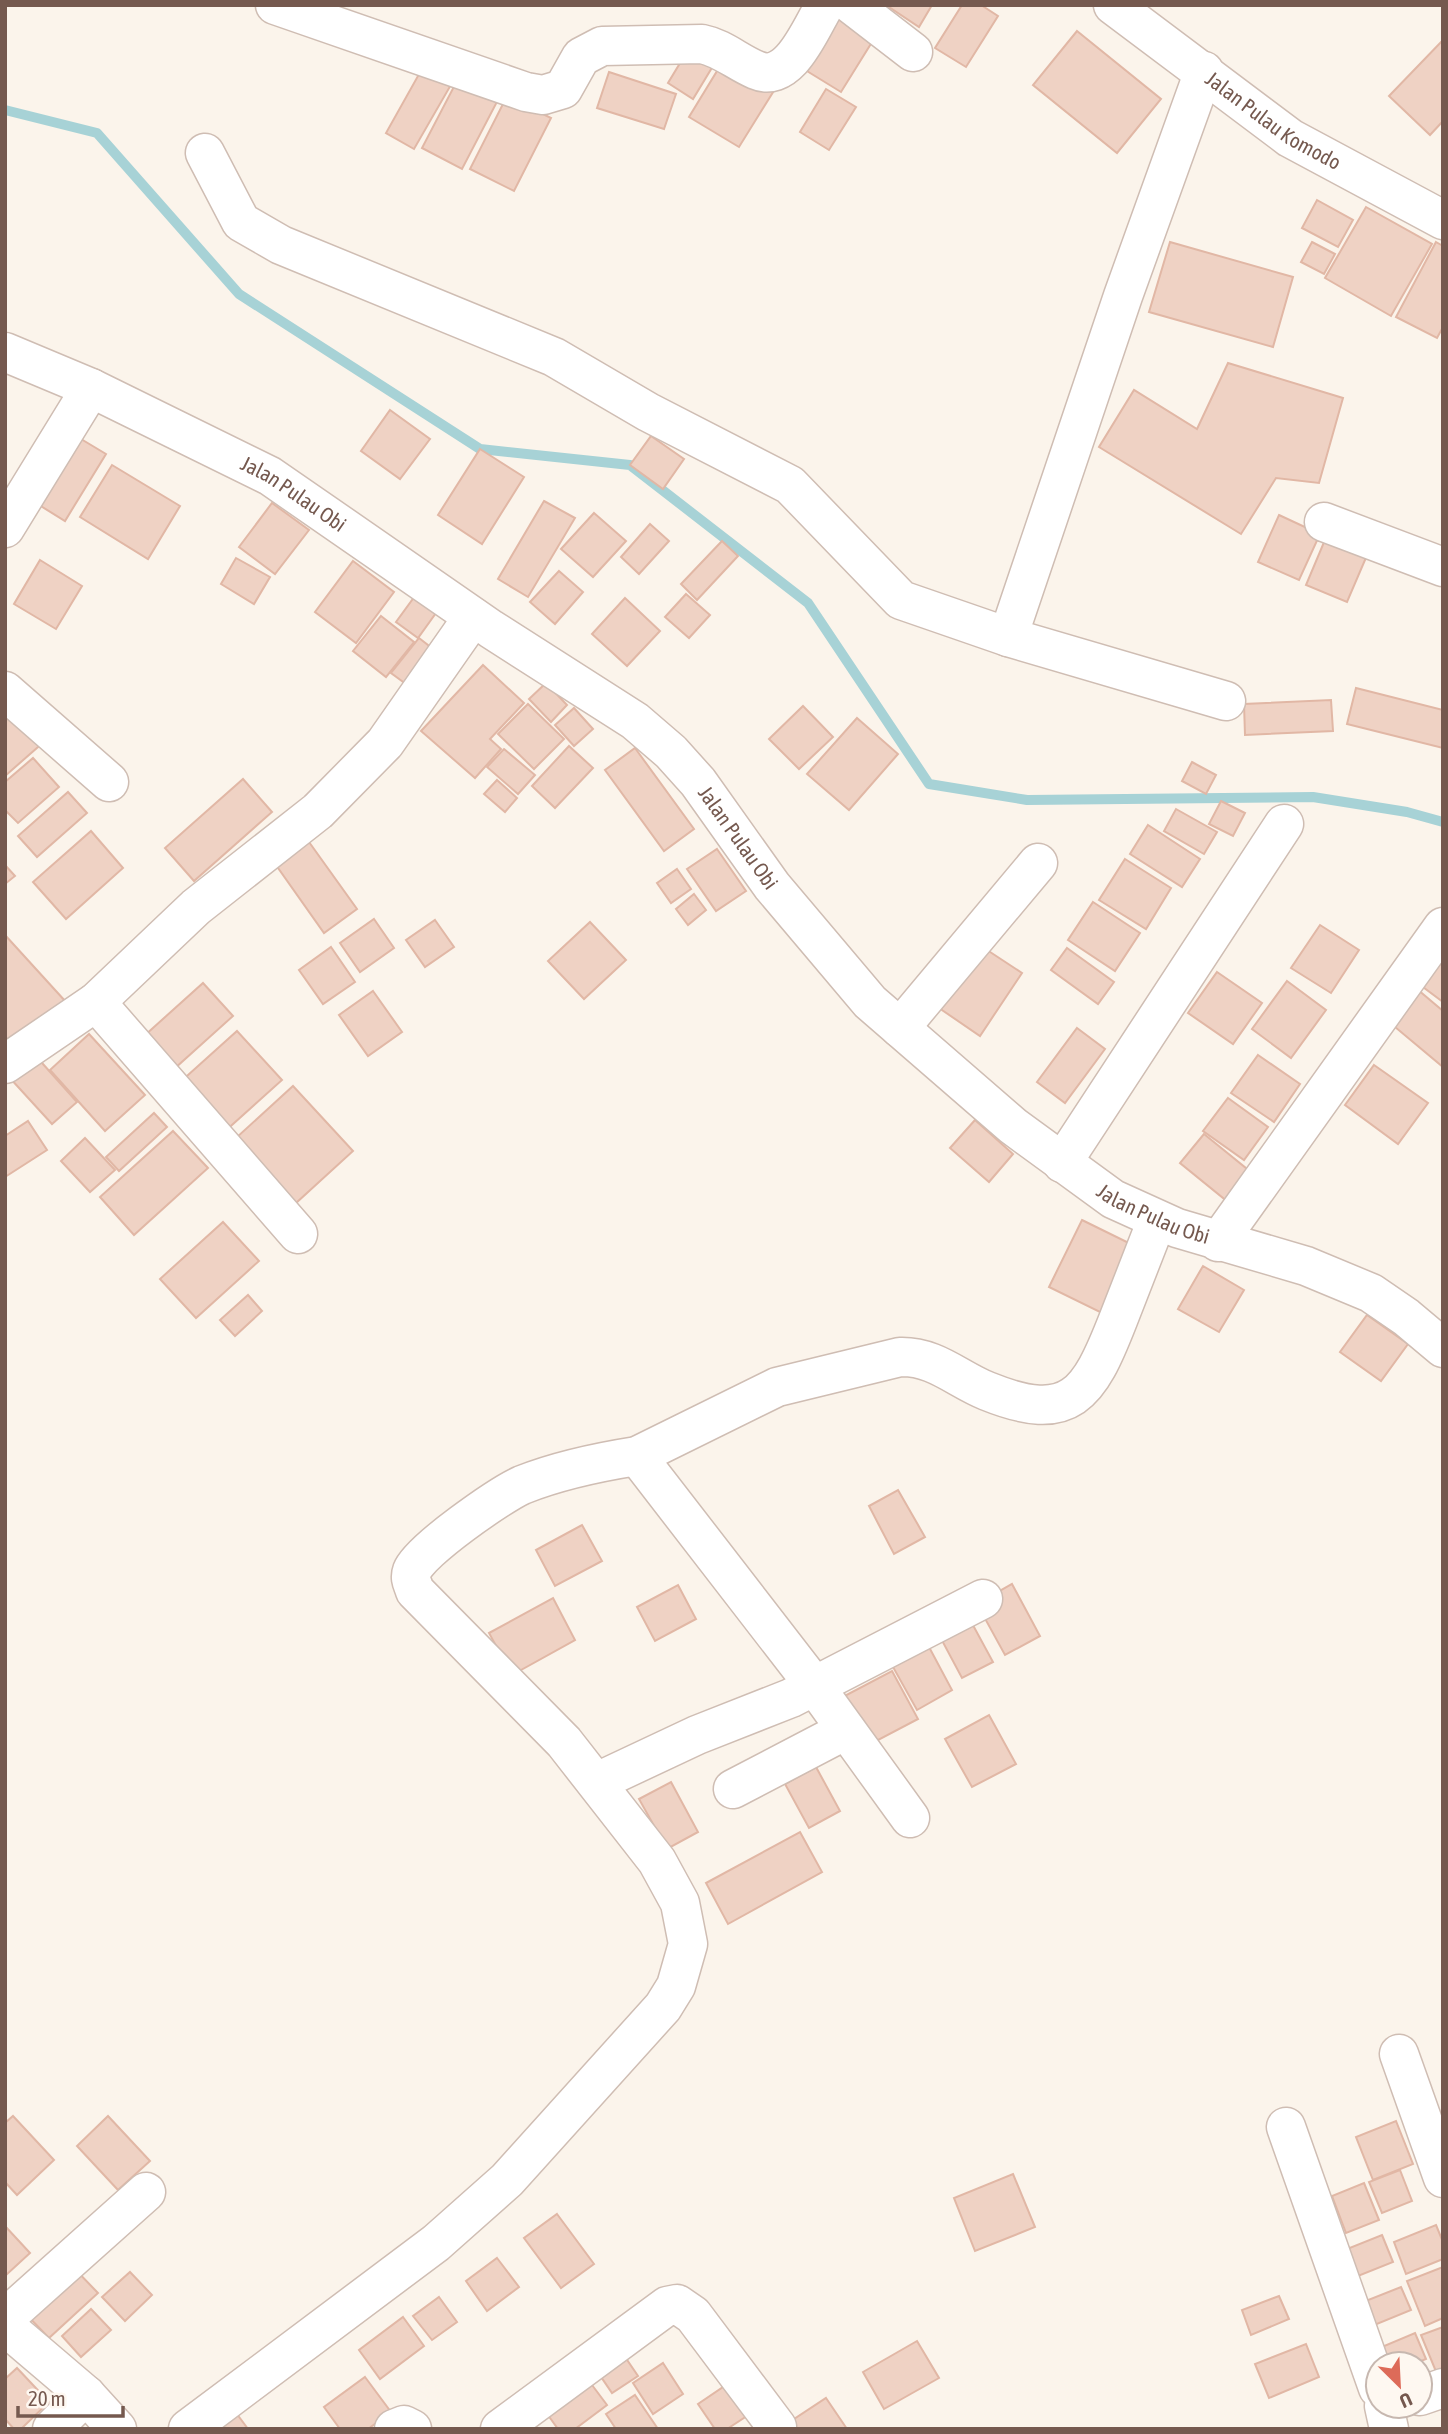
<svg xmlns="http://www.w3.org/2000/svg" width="1448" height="2434" viewBox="0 0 1448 2434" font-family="'Asap Condensed',sans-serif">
<rect width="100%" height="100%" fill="#fbf4eb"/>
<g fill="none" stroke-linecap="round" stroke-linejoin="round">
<polyline stroke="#a7d2d6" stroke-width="10" points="5,110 97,133 239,294 480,449 630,465 808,603 929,784 1027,800 1313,797 1407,812 1443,822"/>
</g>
<g fill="#efd2c4" stroke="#e1b7a5" stroke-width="2">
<polygon points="886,5 932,5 919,27"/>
<polygon points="962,5 981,5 998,16 966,67 935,48"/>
<polygon points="838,10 877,34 841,92 802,68"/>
<polygon points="1077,31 1161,99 1117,153 1033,85"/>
<polygon points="1443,40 1443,121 1430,135 1389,96"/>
<polygon points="691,45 716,61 693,99 668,83"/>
<polygon points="725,58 775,89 739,147 689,117"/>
<polygon points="423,67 452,83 414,149 386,133"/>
<polygon points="609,72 676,94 664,129 597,108"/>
<polygon points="460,75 500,96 462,169 422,148"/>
<polygon points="826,89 856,107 829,150 800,132"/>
<polygon points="507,96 551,118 514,191 470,169"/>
<polygon points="1317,200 1353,220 1338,247 1302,228"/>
<polygon points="1366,207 1432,244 1391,316 1325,278"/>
<polygon points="1170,242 1293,277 1273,347 1149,312"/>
<polygon points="1312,242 1335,254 1324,274 1301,262"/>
<polygon points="1436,242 1443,246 1443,327 1437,338 1396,317"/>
<polygon points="1228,363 1343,398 1319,483 1276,478 1241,534 1099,447 1134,390 1197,429"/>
<polygon points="390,410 430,439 400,479 361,451"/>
<polygon points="71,433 106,454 65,521 31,500"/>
<polygon points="651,436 684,459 663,489 630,465"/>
<polygon points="480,449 524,477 482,544 438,515"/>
<polygon points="112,465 180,506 148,559 80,517"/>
<polygon points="544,501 575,518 528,597 498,579"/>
<polygon points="272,503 309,530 275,574 239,547"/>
<polygon points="594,513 626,541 593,577 561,549"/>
<polygon points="1279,515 1320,534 1299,580 1258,562"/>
<polygon points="650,524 669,541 639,574 621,557"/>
<polygon points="1327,535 1368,553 1347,602 1306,585"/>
<polygon points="722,541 738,556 697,600 681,584"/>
<polygon points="236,558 270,577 254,604 221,584"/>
<polygon points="40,560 82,586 56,629 14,604"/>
<polygon points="353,561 394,592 356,643 315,612"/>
<polygon points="559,571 583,592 555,624 530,602"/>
<polygon points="686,594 710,615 689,638 665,617"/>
<polygon points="415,596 436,613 418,638 396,622"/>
<polygon points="625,598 660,631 627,666 592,634"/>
<polygon points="381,616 414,642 386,677 353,651"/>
<polygon points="419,638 442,656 414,690 391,673"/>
<polygon points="483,665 524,703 490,739 501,749 475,778 421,731"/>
<polygon points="546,683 567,705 551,722 529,699"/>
<polygon points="1356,688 1443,710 1443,748 1347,724"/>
<polygon points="1331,700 1333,731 1245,735 1244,704"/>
<polygon points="528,704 564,739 534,769 498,734"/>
<polygon points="803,706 833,737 799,769 769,739"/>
<polygon points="574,708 593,729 574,746 555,725"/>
<polygon points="5,709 46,740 5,776"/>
<polygon points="857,718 898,754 849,810 807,774"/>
<polygon points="569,746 593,768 555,808 532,786"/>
<polygon points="635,748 694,829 664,851 605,770"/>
<polygon points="504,749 535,775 518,794 487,767"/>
<polygon points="33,758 59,787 18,823 5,810 5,782"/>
<polygon points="1192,762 1216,775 1206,794 1182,781"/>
<polygon points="243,779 272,812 194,881 165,848"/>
<polygon points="497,780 517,798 505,812 484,794"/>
<polygon points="68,792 87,813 37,857 18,836"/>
<polygon points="1221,801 1245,813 1233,836 1209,824"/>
<polygon points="1176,809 1217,832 1204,854 1164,831"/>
<polygon points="1148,825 1200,859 1182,887 1130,854"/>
<polygon points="91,831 123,868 66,919 33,882"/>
<polygon points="304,835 357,909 324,933 271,858"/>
<polygon points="717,849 746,891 716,911 687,869"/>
<polygon points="1125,859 1171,888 1146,929 1099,900"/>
<polygon points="5,865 15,876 5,884"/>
<polygon points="677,869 691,889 671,903 657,883"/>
<polygon points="694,894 706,910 688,925 676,909"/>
<polygon points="1093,902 1140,933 1115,971 1068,940"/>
<polygon points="374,919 394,948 360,972 340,943"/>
<polygon points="435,920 454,947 425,967 406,940"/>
<polygon points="590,922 626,960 584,999 548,961"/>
<polygon points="1320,925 1359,950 1331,993 1291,968"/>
<polygon points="5,935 66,1002 5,1054"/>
<polygon points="981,946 1022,973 980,1036 939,1008"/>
<polygon points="331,947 355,982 323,1004 299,970"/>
<polygon points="1067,948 1114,982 1098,1004 1051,970"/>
<polygon points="1443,953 1443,1002 1419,984"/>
<polygon points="1217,972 1262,1003 1233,1044 1188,1013"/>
<polygon points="1287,981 1326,1010 1291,1058 1252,1029"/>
<polygon points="203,983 233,1016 174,1069 144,1036"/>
<polygon points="1417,989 1443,1011 1443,1067 1389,1022"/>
<polygon points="373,991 402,1032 368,1056 339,1015"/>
<polygon points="1077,1028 1105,1049 1065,1103 1037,1082"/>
<polygon points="237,1031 282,1080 223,1133 178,1084"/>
<polygon points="89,1034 145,1095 105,1131 50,1070"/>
<polygon points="34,1054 77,1102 52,1124 9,1077"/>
<polygon points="1258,1055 1300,1084 1274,1122 1231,1093"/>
<polygon points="1374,1065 1428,1103 1398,1144 1345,1105"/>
<polygon points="293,1086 353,1151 296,1203 236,1138"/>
<polygon points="1228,1098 1268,1127 1244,1160 1203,1131"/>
<polygon points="154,1113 167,1127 119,1171 106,1157"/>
<polygon points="975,1120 1013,1154 989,1182 950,1148"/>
<polygon points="28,1121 47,1150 5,1177 5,1136"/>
<polygon points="173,1131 208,1168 134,1235 100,1197"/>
<polygon points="1204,1134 1252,1173 1228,1202 1180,1163"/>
<polygon points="85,1138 115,1170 90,1192 61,1161"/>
<polygon points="1082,1220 1139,1248 1106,1315 1049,1287"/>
<polygon points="223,1222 259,1261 196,1318 160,1279"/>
<polygon points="1203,1266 1244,1290 1219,1332 1178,1309"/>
<polygon points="248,1295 262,1311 235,1336 220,1320"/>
<polygon points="1367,1315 1408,1344 1381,1381 1340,1352"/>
<polygon points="898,1490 925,1537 894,1554 869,1506"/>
<polygon points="582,1525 602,1561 555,1586 536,1550"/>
<polygon points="1012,1584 1040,1636 1005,1655 977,1604"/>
<polygon points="678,1585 696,1619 655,1641 637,1607"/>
<polygon points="553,1598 575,1640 512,1675 489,1633"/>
<polygon points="968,1616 993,1662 962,1678 938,1633"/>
<polygon points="929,1647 952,1690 917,1710 893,1667"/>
<polygon points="892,1671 918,1719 863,1748 837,1700"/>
<polygon points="989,1715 1016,1764 972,1787 945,1739"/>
<polygon points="816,1767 840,1811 809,1828 785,1784"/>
<polygon points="671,1782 698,1832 667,1849 639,1799"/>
<polygon points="800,1832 822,1872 728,1924 706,1883"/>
<polygon points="13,2116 54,2160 17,2195 5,2182 5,2123"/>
<polygon points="108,2116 150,2161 118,2190 77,2146"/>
<polygon points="1396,2121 1413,2164 1373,2180 1356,2137"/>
<polygon points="1400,2170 1412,2201 1382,2213 1369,2182"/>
<polygon points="1013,2174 1035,2227 975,2251 954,2198"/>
<polygon points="1364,2183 1379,2220 1346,2233 1332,2196"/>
<polygon points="557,2214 594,2264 561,2288 524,2238"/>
<polygon points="1436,2225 1443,2242 1443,2259 1406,2274 1394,2242"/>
<polygon points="5,2226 30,2253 5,2276"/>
<polygon points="1382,2235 1393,2262 1358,2276 1347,2249"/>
<polygon points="497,2258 519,2287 487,2311 466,2281"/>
<polygon points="71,2265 98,2293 49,2338 22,2310"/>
<polygon points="1443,2267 1443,2318 1425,2326 1407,2281"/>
<polygon points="130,2272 152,2295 125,2321 102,2297"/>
<polygon points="1401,2287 1411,2310 1372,2326 1363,2302"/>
<polygon points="1279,2296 1289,2319 1251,2335 1242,2310"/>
<polygon points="439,2297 457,2322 432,2340 413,2316"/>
<polygon points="91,2309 111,2330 81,2357 62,2336"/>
<polygon points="403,2317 424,2346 380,2379 359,2350"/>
<polygon points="1443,2327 1443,2372 1437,2374 1421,2335"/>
<polygon points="1415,2333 1426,2359 1414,2364 1383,2364 1377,2349"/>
<polygon points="917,2341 939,2378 884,2409 863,2372"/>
<polygon points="1306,2344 1319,2377 1269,2398 1255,2364"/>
<polygon points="619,2348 638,2376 612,2393 593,2365"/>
<polygon points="663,2363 683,2394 653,2414 633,2383"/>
<polygon points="17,2368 49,2402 21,2429 14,2429 5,2419 5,2379"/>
<polygon points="583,2373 607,2405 575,2429 558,2429 540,2404"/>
<polygon points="365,2377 391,2412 368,2429 340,2429 324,2407"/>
<polygon points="732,2381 753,2412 727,2429 715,2429 698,2404"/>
<polygon points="635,2395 658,2429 616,2429 606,2414"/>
<polygon points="826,2398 847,2429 788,2429 785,2425"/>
<polygon points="231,2406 248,2429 201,2429"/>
</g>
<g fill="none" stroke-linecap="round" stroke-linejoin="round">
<defs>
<g id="minor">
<path d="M275,5L526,92L543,95L563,89L581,57L602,46L702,44C722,48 737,62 756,70C790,85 811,27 825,5"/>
<polyline points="852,5 913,52"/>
<polyline points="205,153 241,222 281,245 554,357 648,412 790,485 901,600 1008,637 1226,701"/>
<polyline points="1324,522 1443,567"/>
<polyline points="5,528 91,388"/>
<polyline points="1008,637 1123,296 1204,71"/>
<polyline points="5,691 109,782"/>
<polyline points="96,1002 298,1234"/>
<polyline points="900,1028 1038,863"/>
<polyline points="5,1064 96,1002 196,907 318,811 385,743 473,617"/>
<polyline points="1062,1163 1284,824"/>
<polyline points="1218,1242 1443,927"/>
<polyline points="637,1456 814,1685 910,1818"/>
<polyline points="597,1782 697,1735 791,1698 983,1599"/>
<polyline points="733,1789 846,1730"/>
<polyline points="1399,2054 1443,2178"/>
<polyline points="1286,2127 1378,2388"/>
<polyline points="5,2318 146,2192"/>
<polyline points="5,2326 86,2395 117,2429"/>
<polyline points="1420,2396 1443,2388"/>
<polyline points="1384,2406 1389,2429"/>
<polyline points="52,2429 86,2395"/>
<path d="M188,2429L436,2243L507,2180L663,2007L676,1986L688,1944L680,1903L657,1861L564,1742L415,1591C413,1584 409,1579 412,1571C419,1551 500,1495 522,1485C557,1471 599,1462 637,1456L777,1387L900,1357C935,1356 957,1379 987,1391C1071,1425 1089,1394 1118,1320C1131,1286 1144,1253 1157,1220"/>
<polyline points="394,2429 404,2425 412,2429"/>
<polyline points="500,2429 667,2306 677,2304 693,2315 777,2427"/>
</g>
<g id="tertiary">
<path id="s1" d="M1113,5L1290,138L1443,220"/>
<path id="s2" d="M5,352L91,388L270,476L491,629L635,721L671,752L698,782L772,886L870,1002L1013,1126L1113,1199L1177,1228L1306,1266L1371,1293L1406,1317L1443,1348"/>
</g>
</defs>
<use href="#minor" stroke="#cfbdb3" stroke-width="41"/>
<use href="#tertiary" stroke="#cfbdb3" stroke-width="41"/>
<use href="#minor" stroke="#fff" stroke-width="38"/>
<use href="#tertiary" stroke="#fff" stroke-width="38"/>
</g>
<g text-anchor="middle" stroke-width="6" stroke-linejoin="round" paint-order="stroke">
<g font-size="21" fill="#75594f" stroke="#fef8f1">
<text dy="7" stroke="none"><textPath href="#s1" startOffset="198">Jalan Pulau Komodo</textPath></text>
<text dy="7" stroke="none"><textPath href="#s2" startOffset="322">Jalan Pulau Obi</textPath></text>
<text dy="7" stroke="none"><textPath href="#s2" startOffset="889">Jalan Pulau Obi</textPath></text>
<text dy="7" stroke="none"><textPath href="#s2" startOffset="1456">Jalan Pulau Obi</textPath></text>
</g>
</g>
<rect width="1448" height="2434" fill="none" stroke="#75594f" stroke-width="14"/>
<g transform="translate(1399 2385) rotate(156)"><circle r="33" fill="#fef8f1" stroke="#c7b8b0" stroke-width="2"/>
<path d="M0-5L12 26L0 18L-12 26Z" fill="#dd6b59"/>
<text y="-10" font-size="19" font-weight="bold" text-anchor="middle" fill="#75594f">U</text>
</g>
<path d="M18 2406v10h105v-10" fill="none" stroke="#75594f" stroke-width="3.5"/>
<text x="28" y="2406" font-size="21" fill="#75594f" stroke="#fef8f1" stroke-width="5" paint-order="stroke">20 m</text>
</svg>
